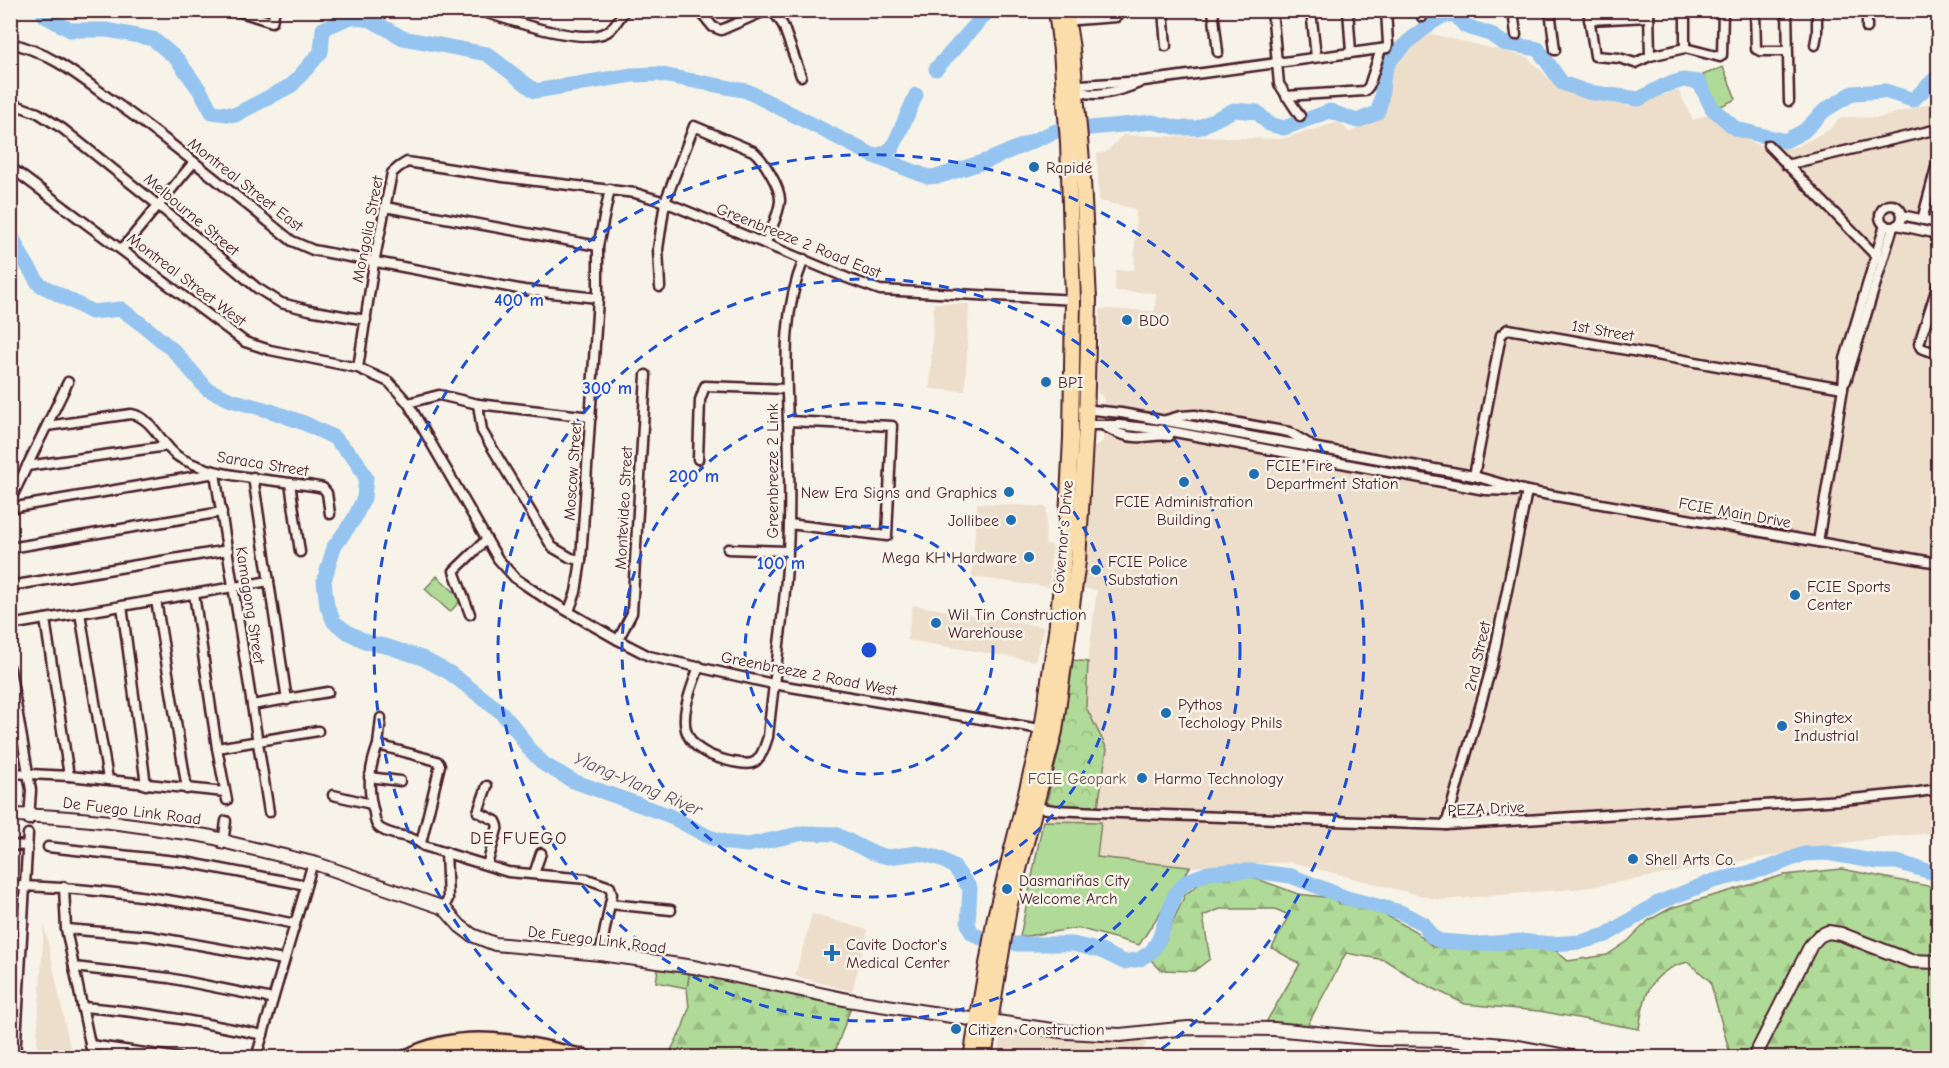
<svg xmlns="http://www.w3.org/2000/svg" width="1949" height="1068" viewBox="0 0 1949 1068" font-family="'Comic Neue',sans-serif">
<defs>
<pattern id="forest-firs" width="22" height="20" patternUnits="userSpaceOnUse" patternTransform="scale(1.5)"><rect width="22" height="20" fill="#b0da97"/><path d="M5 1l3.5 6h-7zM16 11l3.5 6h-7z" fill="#99bb82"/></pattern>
<pattern id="park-crowns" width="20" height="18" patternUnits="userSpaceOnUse" patternTransform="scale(1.5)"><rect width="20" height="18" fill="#b0da97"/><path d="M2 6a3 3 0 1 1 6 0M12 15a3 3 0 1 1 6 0" fill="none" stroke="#99bb82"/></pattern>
</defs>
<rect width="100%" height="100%" fill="#f7f3e8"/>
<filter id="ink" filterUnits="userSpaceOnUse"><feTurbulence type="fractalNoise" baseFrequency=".0167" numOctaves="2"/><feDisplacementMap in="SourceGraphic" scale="12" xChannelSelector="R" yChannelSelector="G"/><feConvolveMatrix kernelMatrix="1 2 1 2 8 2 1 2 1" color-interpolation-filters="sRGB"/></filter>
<g filter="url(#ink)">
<g fill="#edddcb">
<polygon points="1428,33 1527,57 1559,89 1630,107 1678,90 1693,120 1711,113 1734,132 1761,147 1768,142 1787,149 1798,146 1829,130 1839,119 1850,117 1879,118 1938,101 1938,833 1881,837 1584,888 1439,900 1290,862 1190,867 1139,945 1078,928 1020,937 1063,732 1073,660 1088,661 1097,590 1082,588 1091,451 1093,448 1103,441 1104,398 1098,393 1097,389 1100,309 1155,311 1156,293 1115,291 1116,270 1134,270 1136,209 1099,201 1097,154 1106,152 1123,135 1282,139 1339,122 1350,133 1386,112 1394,60"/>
<polygon points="934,303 969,304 965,391 930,389"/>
<polygon points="977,503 1047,507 1045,544 1052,545 1049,587 972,577"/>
<polygon points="913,605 1044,627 1035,661 907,640"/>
<polygon points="812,914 868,930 852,991 795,976"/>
<polygon points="44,924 72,1057 36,1057"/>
<polygon points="1001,1031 1075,1037 1149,1038 1139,1057 998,1058"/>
</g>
<g fill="url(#forest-firs)" stroke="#7d7c61" stroke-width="1.5">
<path d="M1842,869L1938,888V1057H1731L1710,981L1688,962C1650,971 1644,994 1639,1029L1539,1011L1465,1004L1416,980L1385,960L1346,953L1307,1026L1265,1024L1300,964L1272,948L1289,915L1275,909H1220L1203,916L1210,959L1194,971L1161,970L1150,959L1164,941L1185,895L1201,882L1232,873L1244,874L1298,894L1333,898L1340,904L1369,906L1415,931L1433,947L1482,949L1541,948L1556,951L1568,961L1607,955L1628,941L1649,920L1671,908L1784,875Z"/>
<polygon points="690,970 852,1004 833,1057 699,1057 671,1050 682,1029 689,1008 687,988"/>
</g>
<polygon fill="url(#park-crowns)" stroke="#7d7c61" stroke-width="1.5" points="1073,660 1088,662 1086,707 1107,749 1098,806 1046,805 1063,732"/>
<g fill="#b0da97" stroke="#7d7c61" stroke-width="1.5">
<polygon points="1723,67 1736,99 1717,108 1703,75"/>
<polygon points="437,576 462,599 450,612 425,589"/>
<polygon points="1043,821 1101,822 1097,857 1190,867 1139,945 1078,928 1020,937"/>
<polygon points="659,964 690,970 687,988 656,982"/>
</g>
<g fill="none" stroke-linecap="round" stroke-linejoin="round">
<g stroke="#94c4ef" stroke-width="15">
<polyline points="42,10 45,16 70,30 107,30 153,39 177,59 201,92 212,112 235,115 292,85 321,52 323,29 350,17 371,20 403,38 487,54 535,91 632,75 657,74 747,91 874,156 928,177 940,176 989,160 1056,131"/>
<polyline points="936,69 989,10"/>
<path d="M1090,128L1153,122L1179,128H1198L1234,110L1257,112L1269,124L1284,128L1330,111L1357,121L1377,113C1385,97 1379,81 1388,64C1395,51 1428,24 1441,17C1445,15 1450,15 1455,14L1465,26L1490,34L1503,43L1538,49L1562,83L1588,92L1639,99L1663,86L1683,80L1699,82L1712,108L1736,129L1785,141L1804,131L1825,110L1853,93L1885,91L1913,100L1938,76"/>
<polyline points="874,156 885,153 893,147 916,95"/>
<polyline points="10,232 21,255 39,284 92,312 121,309 148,329 174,351 207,389 231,400 271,411 304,423 333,437 356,460 366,478 364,498 354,519 334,547 324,581 327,606 334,622 349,633 367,642 389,647 422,658 450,673 501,712 518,732 528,748 545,765 573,781 668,815 709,837 728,843 748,845 804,833 835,834 870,852 888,857 918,853 939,858 953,866 970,888 968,924 972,933 981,938"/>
<polyline points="1017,944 1073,944 1101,951 1124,962 1140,959 1152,951 1159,939 1173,899 1176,893 1187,881 1208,873 1231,871 1254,871 1291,876 1347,898 1400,912 1424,924 1431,936 1440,941 1481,944 1521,941 1552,944 1581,942 1606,935 1658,903 1713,881 1765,869 1804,854 1827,853 1878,862 1897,862 1938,874"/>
</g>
<defs>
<g id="street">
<polyline points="234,10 272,22 275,10"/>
<path d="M478,10C506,19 581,46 607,32C614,28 619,18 625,10"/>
<polyline points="699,10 713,27 721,30 767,10"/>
<polyline points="772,10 783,25 801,76"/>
<polyline points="1163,10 1166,46"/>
<polyline points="1213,10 1218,52"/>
<polyline points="1272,10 1279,84 1300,116"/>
<polyline points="1311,10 1316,57"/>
<polyline points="1348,10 1351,52"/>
<polyline points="1421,10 1422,17"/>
<polyline points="1513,10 1516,35"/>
<polyline points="1550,10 1555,50"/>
<polyline points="1588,10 1595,56 1619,58 1635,63 1650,56 1685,48 1720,57 1722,55 1723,10"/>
<polyline points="1649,10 1650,56"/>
<polyline points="1755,10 1756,49 1761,51 1787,51"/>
<polyline points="1787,10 1789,101"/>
<polyline points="1867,10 1867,28"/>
<polyline points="1589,20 1649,17"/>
<polyline points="1063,21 1116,17 1116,10"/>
<path d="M10,43C47,51 76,74 106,96C171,141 231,192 292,241L313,250L524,290L598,298"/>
<polyline points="1815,45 1817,34 1817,10"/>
<polyline points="1685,48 1685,10"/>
<polyline points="1075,89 1080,85 1144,81 1387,48 1388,44 1386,10"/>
<path d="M1076,89C1091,100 1123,90 1139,83"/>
<polyline points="1286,96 1365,91 1369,86 1381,49"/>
<polyline points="10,103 38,113 63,129 159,206 257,288 281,303 309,310 366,320"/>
<polyline points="1768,145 1876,256 1880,258"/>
<polyline points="1786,165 1938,129"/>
<polyline points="10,167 245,342 270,350 358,368 389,382 408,403 498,559 515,578 543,597 618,640 649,656 773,684 1046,730"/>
<circle cx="1891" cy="216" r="11"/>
<polyline points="385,207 598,246"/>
<polyline points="1902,215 1938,223"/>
<polyline points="1922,220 1938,160"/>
<polyline points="1897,225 1938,234"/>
<polyline points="122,249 194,162"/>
<polyline points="1938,284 1919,344 1921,348 1938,354"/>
<path d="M660,287L658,249L665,202L694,126L753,151C763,159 781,188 780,201C779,215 770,230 766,243"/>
<polyline points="358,368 374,263 392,173 399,167 407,162 503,177 635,193 665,202 847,278 880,290 1076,300"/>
<polyline points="1846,381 1893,227"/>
<polyline points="408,403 439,395 478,404 591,417"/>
<polyline points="478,404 482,431 552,547 571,558 581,560"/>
<polyline points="1083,409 1121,413 1474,476 1527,491 1938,563"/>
<polyline points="1166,420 1180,416 1195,415 1289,432 1309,444"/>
<polyline points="788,421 892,426 887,536 789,524"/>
<polyline points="1083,425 1119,425 1164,430 1485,490 1515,491"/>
<path d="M47,426L131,414C154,417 162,449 182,459C216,476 254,478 291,483C302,485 313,485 323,488L327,493L330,514"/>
<path d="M1104,426C1114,432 1124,437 1135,437C1147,438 1157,434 1169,436"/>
<polyline points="698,459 700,400 705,386 786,389"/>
<polyline points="27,466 167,446"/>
<polyline points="1474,476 1501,335 1508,329 1843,388"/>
<polyline points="253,477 287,700"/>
<polyline points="290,483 300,552"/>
<polyline points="10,501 68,382"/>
<polyline points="10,508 215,473 269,812"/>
<polyline points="1818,542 1843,388 1845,359 1885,225"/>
<polyline points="10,548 222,512"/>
<polyline points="728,549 787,551"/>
<polyline points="10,586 228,550"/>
<polyline points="194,594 217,748 227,800"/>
<polyline points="156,600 187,789"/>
<polyline points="122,606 146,785"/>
<polyline points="569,611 576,592 581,560 598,298 598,246 610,189"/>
<polyline points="80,613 108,779"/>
<polyline points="470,614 454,571 486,540"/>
<polyline points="45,619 69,776"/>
<polyline points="10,625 269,581"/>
<polyline points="618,640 632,613 646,375"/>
<path d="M699,666C693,685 681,710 686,730C692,751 715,758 733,762C741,763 749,766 756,761C763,755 765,745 768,737C775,666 788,594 789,523C790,489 789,455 788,422C786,366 782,312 804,259"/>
<polyline points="10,669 31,790 29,820"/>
<polyline points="252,705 328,692"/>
<polyline points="10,735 21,735"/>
<polyline points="378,745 381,718"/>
<polyline points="217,748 318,731"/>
<polyline points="10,773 69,776 225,792"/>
<polyline points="369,777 400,781"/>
<polyline points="487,786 478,812 496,821 498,826 487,865"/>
<polyline points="333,795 371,804"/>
<polyline points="1034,807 1054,810 1166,815 1446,825 1842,800 1913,793 1938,789"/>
<polyline points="1446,825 1492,665 1527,491"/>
<path d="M421,843L440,765L437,761L378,745C369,769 367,788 374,813C375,819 375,826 381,829C396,838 409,833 424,846L508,872L587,879L610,887L612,894L600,954"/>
<polyline points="223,844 226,821"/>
<polyline points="10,845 27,846"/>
<polyline points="48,847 185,862 306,885"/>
<polyline points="534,874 541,853"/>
<path d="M10,886C107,887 201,904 295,924"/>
<polyline points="64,887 66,929 93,1058"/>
<polyline points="610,904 671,910"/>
<polyline points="444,908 448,899 446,852"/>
<polyline points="10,925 23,925"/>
<polyline points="66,929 149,936 284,960"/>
<polyline points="74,967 169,978 273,999"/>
<path d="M82,1007C144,1011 203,1023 263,1035"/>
<polyline points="90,1045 179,1058"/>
<polyline points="15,1058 28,834"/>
<polyline points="256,1058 311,869"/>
</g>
<g id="secondary">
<path d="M10,815C64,816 119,822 172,831C191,834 212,835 230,843L317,864L444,908L460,926L472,935L495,944L600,954L694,967L848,1000L977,1020"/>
<polyline points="990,1021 1067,1032 1120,1035 1188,1028 1274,1029 1378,1039 1450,1040 1513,1046 1577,1058"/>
<polyline points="1754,1058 1811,945 1819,936 1828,932 1841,934 1911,961 1938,962"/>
</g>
<g id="primary">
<polyline points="971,1058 995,917 1042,729 1056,632 1066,539 1071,438 1073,300 1068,142 1061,51 1056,10"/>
<polyline points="984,1058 1009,908 1055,731 1078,561 1086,425 1089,300 1082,161 1072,49 1066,10"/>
</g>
<g id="highway">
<path d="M407,1058C462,1028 526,1044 584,1058"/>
<polyline points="443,1058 475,1051 514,1058"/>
</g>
</defs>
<use href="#street" stroke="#4a1f2b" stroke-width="13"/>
<use href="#secondary" stroke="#4a1f2b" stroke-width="16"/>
<use href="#primary" stroke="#4a1f2b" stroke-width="18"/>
<use href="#highway" stroke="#4a1f2b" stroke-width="20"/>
<use href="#street" stroke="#f7f3e8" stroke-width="8"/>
<use href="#secondary" stroke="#f7f3e8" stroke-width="12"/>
<use href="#primary" stroke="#faddab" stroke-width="14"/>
<use href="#highway" stroke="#faddab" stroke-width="15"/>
</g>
</g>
<g fill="none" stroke="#1d4ed8" stroke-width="3" stroke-dasharray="10 8">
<circle cx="869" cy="650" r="124"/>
<circle cx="869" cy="650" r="247"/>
<circle cx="869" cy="650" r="371"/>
<path d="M585 1055A495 495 0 1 1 1153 1055"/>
</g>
<g fill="#1f6fb2" stroke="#f7f3e8" stroke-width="2">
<circle cx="1034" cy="167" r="6"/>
<circle cx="1127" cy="320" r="6"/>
<circle cx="1046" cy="382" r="6"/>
<circle cx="1254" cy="474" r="6"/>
<circle cx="1184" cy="482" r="6"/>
<circle cx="1009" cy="492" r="6"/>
<circle cx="1011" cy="520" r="6"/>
<circle cx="1029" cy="557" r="6"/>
<circle cx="1096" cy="570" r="6"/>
<circle cx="1795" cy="595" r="6"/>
<circle cx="936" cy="623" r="6"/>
<circle cx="1166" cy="713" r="6"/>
<circle cx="1782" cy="726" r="6"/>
<circle cx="1142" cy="778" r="6"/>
<circle cx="1633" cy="859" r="6"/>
<circle cx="1007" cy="889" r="6"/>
<path d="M829 944h6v6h6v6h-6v6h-6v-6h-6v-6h6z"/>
<circle cx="956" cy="1029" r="6"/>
</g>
<g text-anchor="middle" stroke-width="5" stroke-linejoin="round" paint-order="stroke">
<g font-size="16" fill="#4a1f2b" stroke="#f7f3e8" text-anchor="start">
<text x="1046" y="173">Rapidé</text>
<text x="1139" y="326">BDO</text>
<text x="1058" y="388">BPI</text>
<text x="1266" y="471">FCIE Fire<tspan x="1266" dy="18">Department Station</tspan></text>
<text x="997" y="498" text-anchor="end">New Era Signs and Graphics</text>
<text x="1184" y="507" text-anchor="middle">FCIE Administration<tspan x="1184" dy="18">Building</tspan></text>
<text x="999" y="526" text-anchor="end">Jollibee</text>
<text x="1017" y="563" text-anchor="end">Mega KH Hardware</text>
<text x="1108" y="567">FCIE Police<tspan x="1108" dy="18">Substation</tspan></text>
<text x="1807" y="592">FCIE Sports<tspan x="1807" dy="18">Center</tspan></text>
<text x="948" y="620">Wil Tin Construction<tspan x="948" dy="18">Warehouse</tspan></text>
<text x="1178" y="710">Pythos<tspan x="1178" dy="18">Techology Phils</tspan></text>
<text x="1794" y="723">Shingtex<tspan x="1794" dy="18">Industrial</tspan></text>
<text x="1154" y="784">Harmo Technology</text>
<text x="1645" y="865">Shell Arts Co.</text>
<text x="1019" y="886">Dasmariñas City<tspan x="1019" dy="18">Welcome Arch</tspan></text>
<text x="846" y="950">Cavite Doctor's<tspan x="846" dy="18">Medical Center</tspan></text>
<text x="968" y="1035">Citizen Construction</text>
</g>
<g font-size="16" fill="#4a1f2b" stroke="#f7f3e8">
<text transform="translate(246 184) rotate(38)" y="6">Montreal Street East</text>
<text transform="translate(192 214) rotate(40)" y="6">Melbourne Street</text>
<text transform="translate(367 229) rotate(-79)" y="6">Mongolia Street</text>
<text transform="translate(799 240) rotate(22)" y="6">Greenbreeze 2 Road East</text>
<text transform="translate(187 279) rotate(37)" y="6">Montreal Street West</text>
<text transform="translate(1603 330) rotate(10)" y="6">1st Street</text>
<text transform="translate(263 463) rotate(9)" y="6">Saraca Street</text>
<text transform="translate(572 471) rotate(-86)" y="6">Moscow Street</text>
<text transform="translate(772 471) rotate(-90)" y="6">Greenbreeze 2 Link</text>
<text transform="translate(623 508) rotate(-87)" y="6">Montevideo Street</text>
<text transform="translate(1735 512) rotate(10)" y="6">FCIE Main Drive</text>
<text transform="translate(1062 537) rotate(-85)" y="6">Governor's Drive</text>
<text transform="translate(251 605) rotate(81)" y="6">Kamagong Street</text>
<text transform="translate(1477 656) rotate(-77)" y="6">2nd Street</text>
<text transform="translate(809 673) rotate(11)" y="6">Greenbreeze 2 Road West</text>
<text transform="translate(1486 808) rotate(-3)" y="6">PEZA Drive</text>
<text transform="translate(132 810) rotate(7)" y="6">De Fuego Link Road</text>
<text transform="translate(597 939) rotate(7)" y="6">De Fuego Link Road</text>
</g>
<g font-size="16" fill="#644e46" stroke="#f7f3e8">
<text x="1077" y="784">FCIE Geopark</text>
</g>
<g font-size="18" font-style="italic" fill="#605166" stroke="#f7f3e8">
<text transform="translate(638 784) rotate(23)" y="6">Ylang-Ylang River</text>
</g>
<g font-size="18" letter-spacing="1.5" fill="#4a1f2b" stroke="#f7f3e8">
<text x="519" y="844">DE FUEGO</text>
</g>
</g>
<circle cx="869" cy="650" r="9" fill="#1d4ed8" stroke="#f7f3e8" stroke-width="3"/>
<g font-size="18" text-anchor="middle" font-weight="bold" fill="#1d4ed8" stroke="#f7f3e8" stroke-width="5" stroke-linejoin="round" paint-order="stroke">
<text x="519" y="306">400 m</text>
<text x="607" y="394">300 m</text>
<text x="694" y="482">200 m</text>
<text x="781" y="569">100 m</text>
</g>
<rect width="1949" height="1068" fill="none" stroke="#f7f3e8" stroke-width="36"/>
<rect x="18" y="18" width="1913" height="1032" fill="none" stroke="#4a1f2b" stroke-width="2" filter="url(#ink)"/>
</svg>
